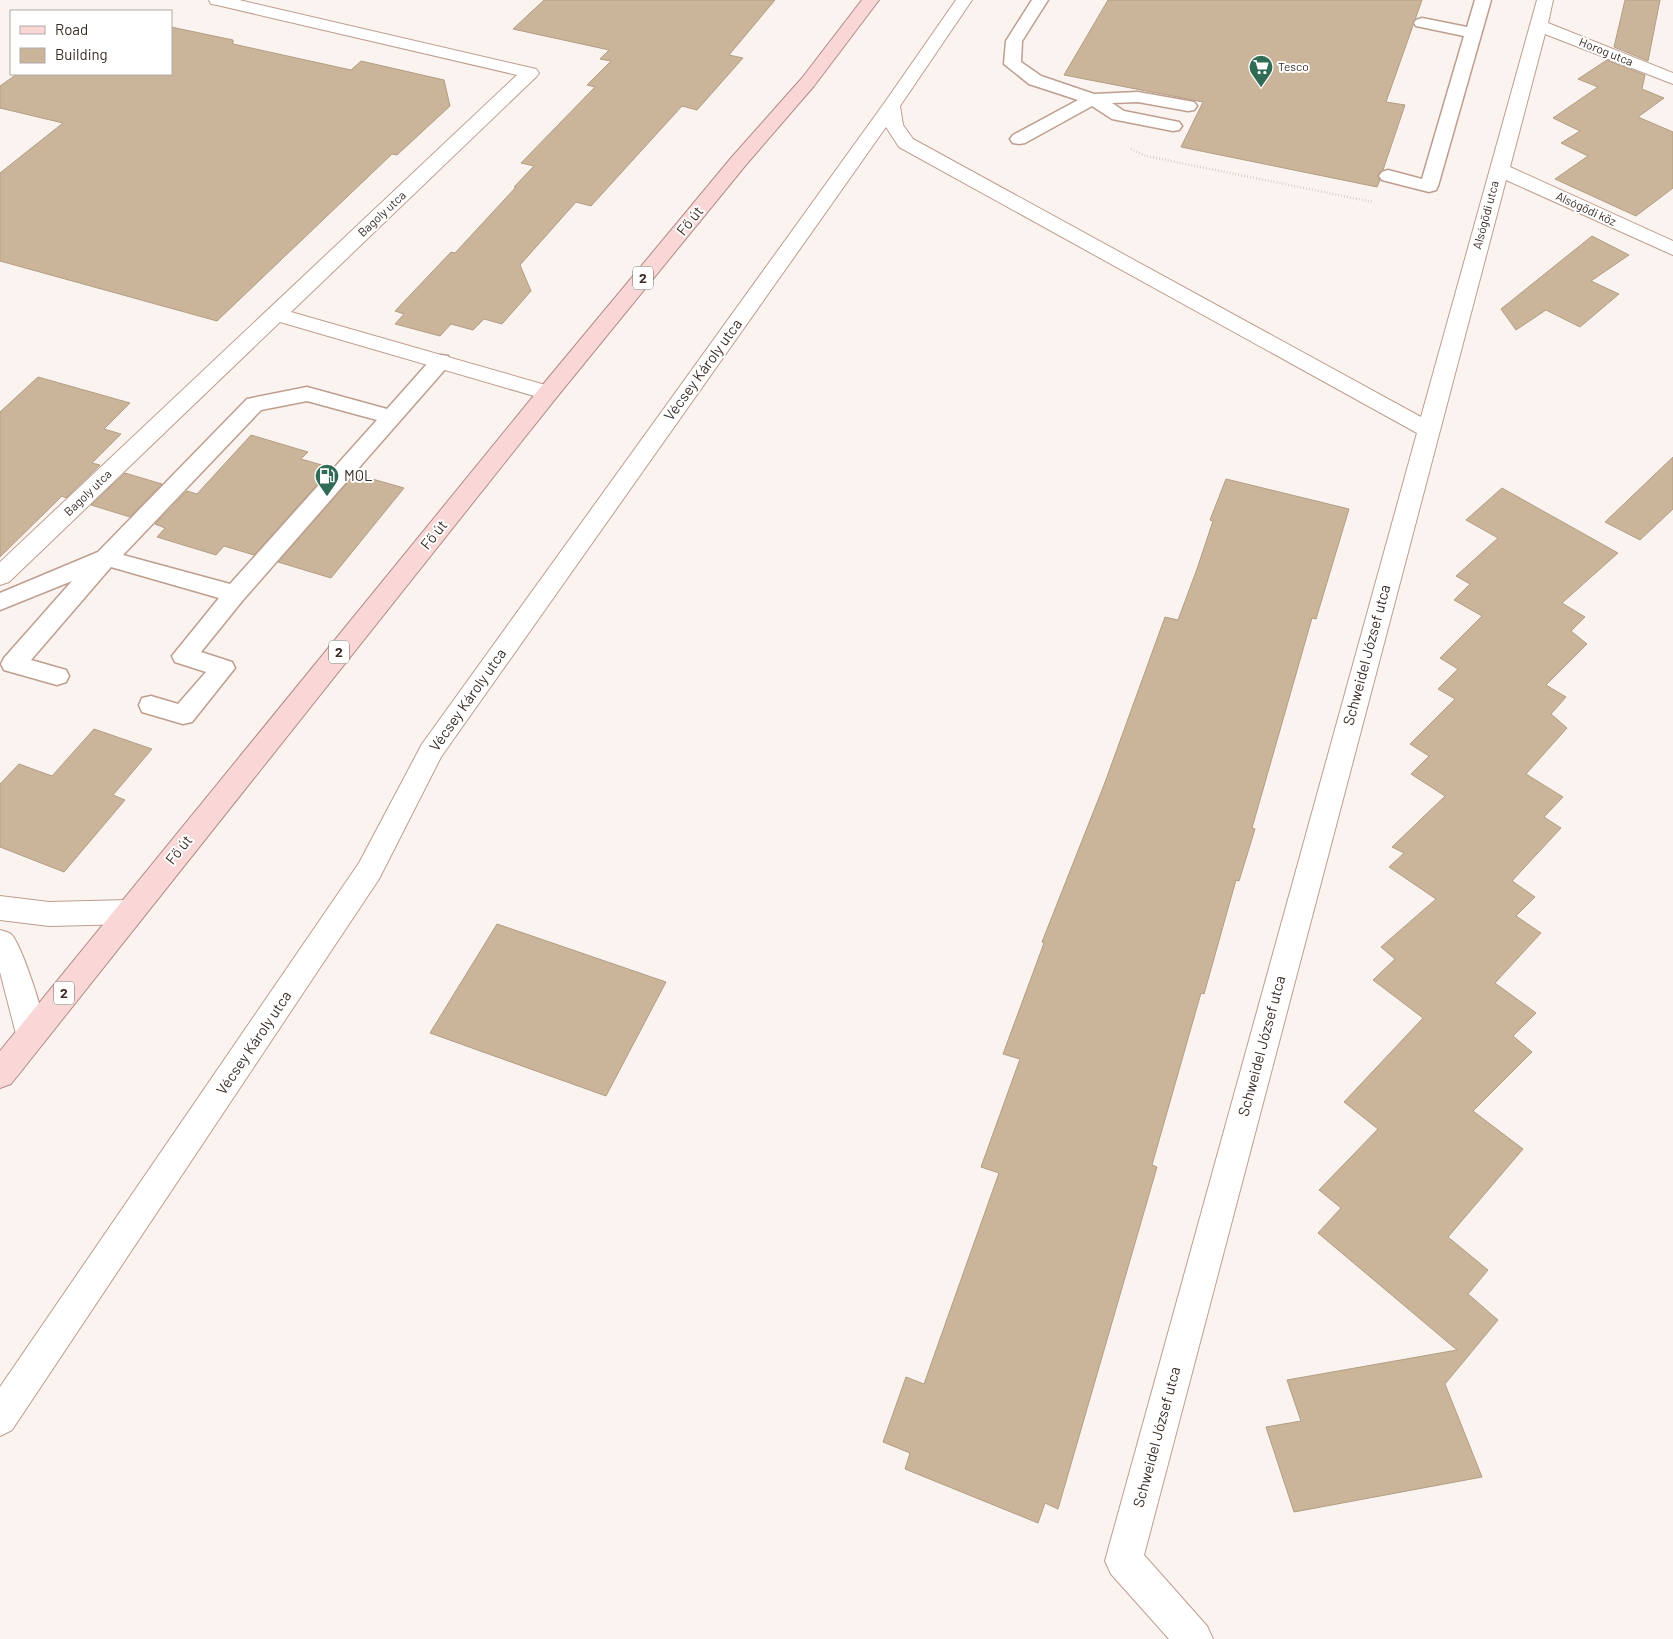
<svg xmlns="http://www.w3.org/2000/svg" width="1673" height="1639" viewBox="0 0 1673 1639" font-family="Barlow,sans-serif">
<rect width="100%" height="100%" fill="#faf3ef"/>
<g fill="#cab49a" stroke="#b39e84">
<polygon points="544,0 775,0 729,55 743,58 697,110 682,106 591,206 576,202 520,265 531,291 502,324 484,319 473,330 451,324 440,336 395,324 404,314 395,311 451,252 455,253 516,187 514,187 534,166 521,163 595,87 587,85 611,61 600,59 609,50 513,29"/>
<polygon points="1108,0 1422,0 1386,102 1405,105 1383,170 1378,175 1380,180 1377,187 1181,147 1203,102 1064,75"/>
<polygon points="1625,0 1660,0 1648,61 1614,47"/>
<polygon points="171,27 233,40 233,44 351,70 361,61 444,80 450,106 397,155 392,154 217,321 0,261 0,173 63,123 0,108 0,86 17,74 171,74"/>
<polygon points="1607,60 1645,75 1642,89 1664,98 1638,117 1673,132 1673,188 1636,216 1555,179 1588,156 1561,143 1580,131 1553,118 1598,87 1578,79"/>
<polygon points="1592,236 1629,255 1591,281 1619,294 1580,327 1546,310 1516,330 1501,309"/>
<polygon points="38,377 130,403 104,429 121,434 92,463 100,465 66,498 62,496 0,557 0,412"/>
<polygon points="251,435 308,452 301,459 332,468 254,555 224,546 216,555 157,537 165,528 155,524 187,491 197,494"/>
<polygon points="1673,457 1673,509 1640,540 1605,522"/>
<polygon points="125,473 162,484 130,517 91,505"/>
<polygon points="355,474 404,488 331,578 278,562"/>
<polygon points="1226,479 1349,509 1316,619 1312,618 1252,828 1255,829 1239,881 1236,880 1204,994 1201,993 1152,1165 1157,1167 1058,1509 1045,1503 1038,1523 905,1469 910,1453 883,1442 906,1377 924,1384 963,1274 999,1173 981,1167 1020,1059 1003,1054 1044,943 1042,942 1104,785 1165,617 1178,620 1197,569 1213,521 1210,520"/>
<polygon points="1502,488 1618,553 1562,603 1585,617 1571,631 1587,644 1546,685 1566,697 1551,714 1567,728 1526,774 1563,797 1544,817 1561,828 1512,881 1535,897 1516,916 1541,933 1495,983 1536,1013 1513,1036 1532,1052 1473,1111 1523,1149 1448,1237 1488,1270 1468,1294 1498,1320 1445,1384 1482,1477 1294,1512 1266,1427 1301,1421 1287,1380 1457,1350 1318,1233 1341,1208 1319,1190 1378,1129 1344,1102 1423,1018 1373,980 1395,959 1381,947 1436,899 1389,867 1404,853 1392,847 1445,796 1411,774 1429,756 1410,744 1455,699 1438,689 1458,669 1440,658 1482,616 1454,600 1470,584 1456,576 1498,538 1466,520"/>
<polygon points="94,729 152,749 113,795 125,800 64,872 0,847 0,784 19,764 52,776"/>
<polygon points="497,924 666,982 606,1096 430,1033"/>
</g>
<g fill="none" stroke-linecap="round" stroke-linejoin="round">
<defs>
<g id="service">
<polygon points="1032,0 1048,0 1022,41 1021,62 1041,76 1094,94 1138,92 1194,102 1197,106 1194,110 1188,111 1138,102 1112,103 1124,111 1179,122 1182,126 1179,130 1173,131 1112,119 1092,106 1025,143 1019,144 1013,143 1010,139 1013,135 1078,100 1029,84 1004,64 1006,41"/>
<polygon points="1475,0 1491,0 1438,186 1436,190 1429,192 1382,180 1379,176 1382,172 1388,170 1422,179 1464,36 1416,26 1414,23 1416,20 1422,18 1467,27"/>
<path d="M441,355L448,356L451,361L448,366L243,600L201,652L232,662L235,668L192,722L183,724L142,712L139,705L142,698L151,696L178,704L206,672L175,662L172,656L219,598L111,567L31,660L66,670L69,676L66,682L57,685L4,670L1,664L4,658L72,581L0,610V593L98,552L247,399L307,387L387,409L434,356ZM307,401L377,420L230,584L123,555L261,410Z"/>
</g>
<g id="minor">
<polygon points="209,0 239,0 536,69 539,73 536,77 291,312 556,388 559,393 556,398 548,400 280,322 9,582 0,585 0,562 517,75 217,5 211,4"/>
<polygon points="956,0 972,0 900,106 903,125 913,139 1421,417 1537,0 1553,0 1548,23 1673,73 1673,84 1545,34 1510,167 1673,241 1673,255 1506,180 1144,1555 1207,1626 1213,1639 1169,1639 1111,1574 1105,1561 1417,433 899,147 886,127 441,757 379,879 12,1430 0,1436 0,1387 359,863 422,744 885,102"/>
<polygon points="0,896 49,902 129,900 139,904 143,912 139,920 129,924 49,926 0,920"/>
<path d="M0,930C3,931 8,932 11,934C22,945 45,1017 46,1033C46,1036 43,1040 42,1043L31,1047L20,1043L16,1034L0,972Z"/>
</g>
<polygon id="primary" points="862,0 879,0 814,86 745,166 556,398 11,1084 0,1088 0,1051 540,388 731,158 802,78"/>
</defs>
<use href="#service" stroke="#be9e8f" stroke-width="3"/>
<use href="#minor" stroke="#be9e8f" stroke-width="2"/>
<use href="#primary" stroke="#b38b86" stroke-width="2"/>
<polyline stroke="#bab1ac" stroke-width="2.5" stroke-dasharray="0.5 2.5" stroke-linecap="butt" points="1131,149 1146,156 1373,202"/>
<use href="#service" fill="#fff" fill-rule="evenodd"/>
<use href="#minor" fill="#fff" fill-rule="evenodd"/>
<use href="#primary" fill="#f8d7d6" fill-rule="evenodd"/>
</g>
<defs>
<symbol id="supermarket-pin" viewBox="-11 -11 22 30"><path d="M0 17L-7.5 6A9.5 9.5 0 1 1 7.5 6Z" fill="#2f6b55" stroke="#fff"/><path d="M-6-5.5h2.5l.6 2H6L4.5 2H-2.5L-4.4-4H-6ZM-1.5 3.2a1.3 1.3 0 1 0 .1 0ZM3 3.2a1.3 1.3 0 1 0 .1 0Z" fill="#fff"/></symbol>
<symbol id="fuel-pin" viewBox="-11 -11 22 30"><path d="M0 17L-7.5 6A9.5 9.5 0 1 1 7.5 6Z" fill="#2f6b55" stroke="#fff"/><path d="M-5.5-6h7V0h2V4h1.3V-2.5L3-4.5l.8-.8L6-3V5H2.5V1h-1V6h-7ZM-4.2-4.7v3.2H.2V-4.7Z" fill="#fff"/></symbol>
</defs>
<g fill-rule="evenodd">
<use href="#supermarket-pin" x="1247" y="53" width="28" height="38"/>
<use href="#fuel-pin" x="313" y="462" width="28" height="38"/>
</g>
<g text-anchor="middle" stroke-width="4" stroke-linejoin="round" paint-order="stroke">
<g font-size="12" fill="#392d26" stroke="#fff">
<text transform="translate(1606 52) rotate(22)" y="4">Horog utca</text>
<text transform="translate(1586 209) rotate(25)" y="4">Alsógödi köz</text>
<text transform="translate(382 214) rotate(-43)" y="4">Bagoly utca</text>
<text transform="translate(1486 215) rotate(-75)" y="4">Alsógödi utca</text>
<text transform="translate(88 493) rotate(-44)" y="4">Bagoly utca</text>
</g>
<g font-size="12" fill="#392d26" stroke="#fff" text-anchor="start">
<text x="1278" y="71">Tesco</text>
</g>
<g fill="#fff" stroke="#746c67" stroke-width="1">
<rect x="633" y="266.5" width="20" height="23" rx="4"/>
<rect x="329" y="640.5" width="20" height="23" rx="4"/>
<rect x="54" y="981.5" width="20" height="23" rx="4"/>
</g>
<g font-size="14" font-weight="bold" fill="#392d26">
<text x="643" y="283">2</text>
<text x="339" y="657">2</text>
<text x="64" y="998">2</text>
</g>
<g font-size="15" fill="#392d26" stroke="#fff">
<text transform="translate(690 221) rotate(-51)" y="5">Fő út</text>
<text transform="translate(703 370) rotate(-54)" y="5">Vécsey Károly utca</text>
<text transform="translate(434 535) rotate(-51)" y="5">Fő út</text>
<text transform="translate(1367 655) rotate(-75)" y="5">Schweidel József utca</text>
<text transform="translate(468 700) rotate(-55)" y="5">Vécsey Károly utca</text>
<text transform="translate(179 850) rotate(-51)" y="5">Fő út</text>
<text transform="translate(254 1043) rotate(-56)" y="5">Vécsey Károly utca</text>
<text transform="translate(1262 1046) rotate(-75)" y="5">Schweidel József utca</text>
<text transform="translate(1157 1437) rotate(-75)" y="5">Schweidel József utca</text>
</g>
<g font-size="15" fill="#392d26" stroke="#fff" text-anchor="start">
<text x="344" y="481">MOL</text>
</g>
</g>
<rect x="10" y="10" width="162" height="65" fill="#ffffff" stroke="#b0aba8"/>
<rect x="20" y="26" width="25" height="8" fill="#f8d7d6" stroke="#b0aba8"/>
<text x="55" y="35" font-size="15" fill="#392d26">Road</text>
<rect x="20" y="48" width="25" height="15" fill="#cab49a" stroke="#b0aba8"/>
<text x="55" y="60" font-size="15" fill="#392d26">Building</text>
</svg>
